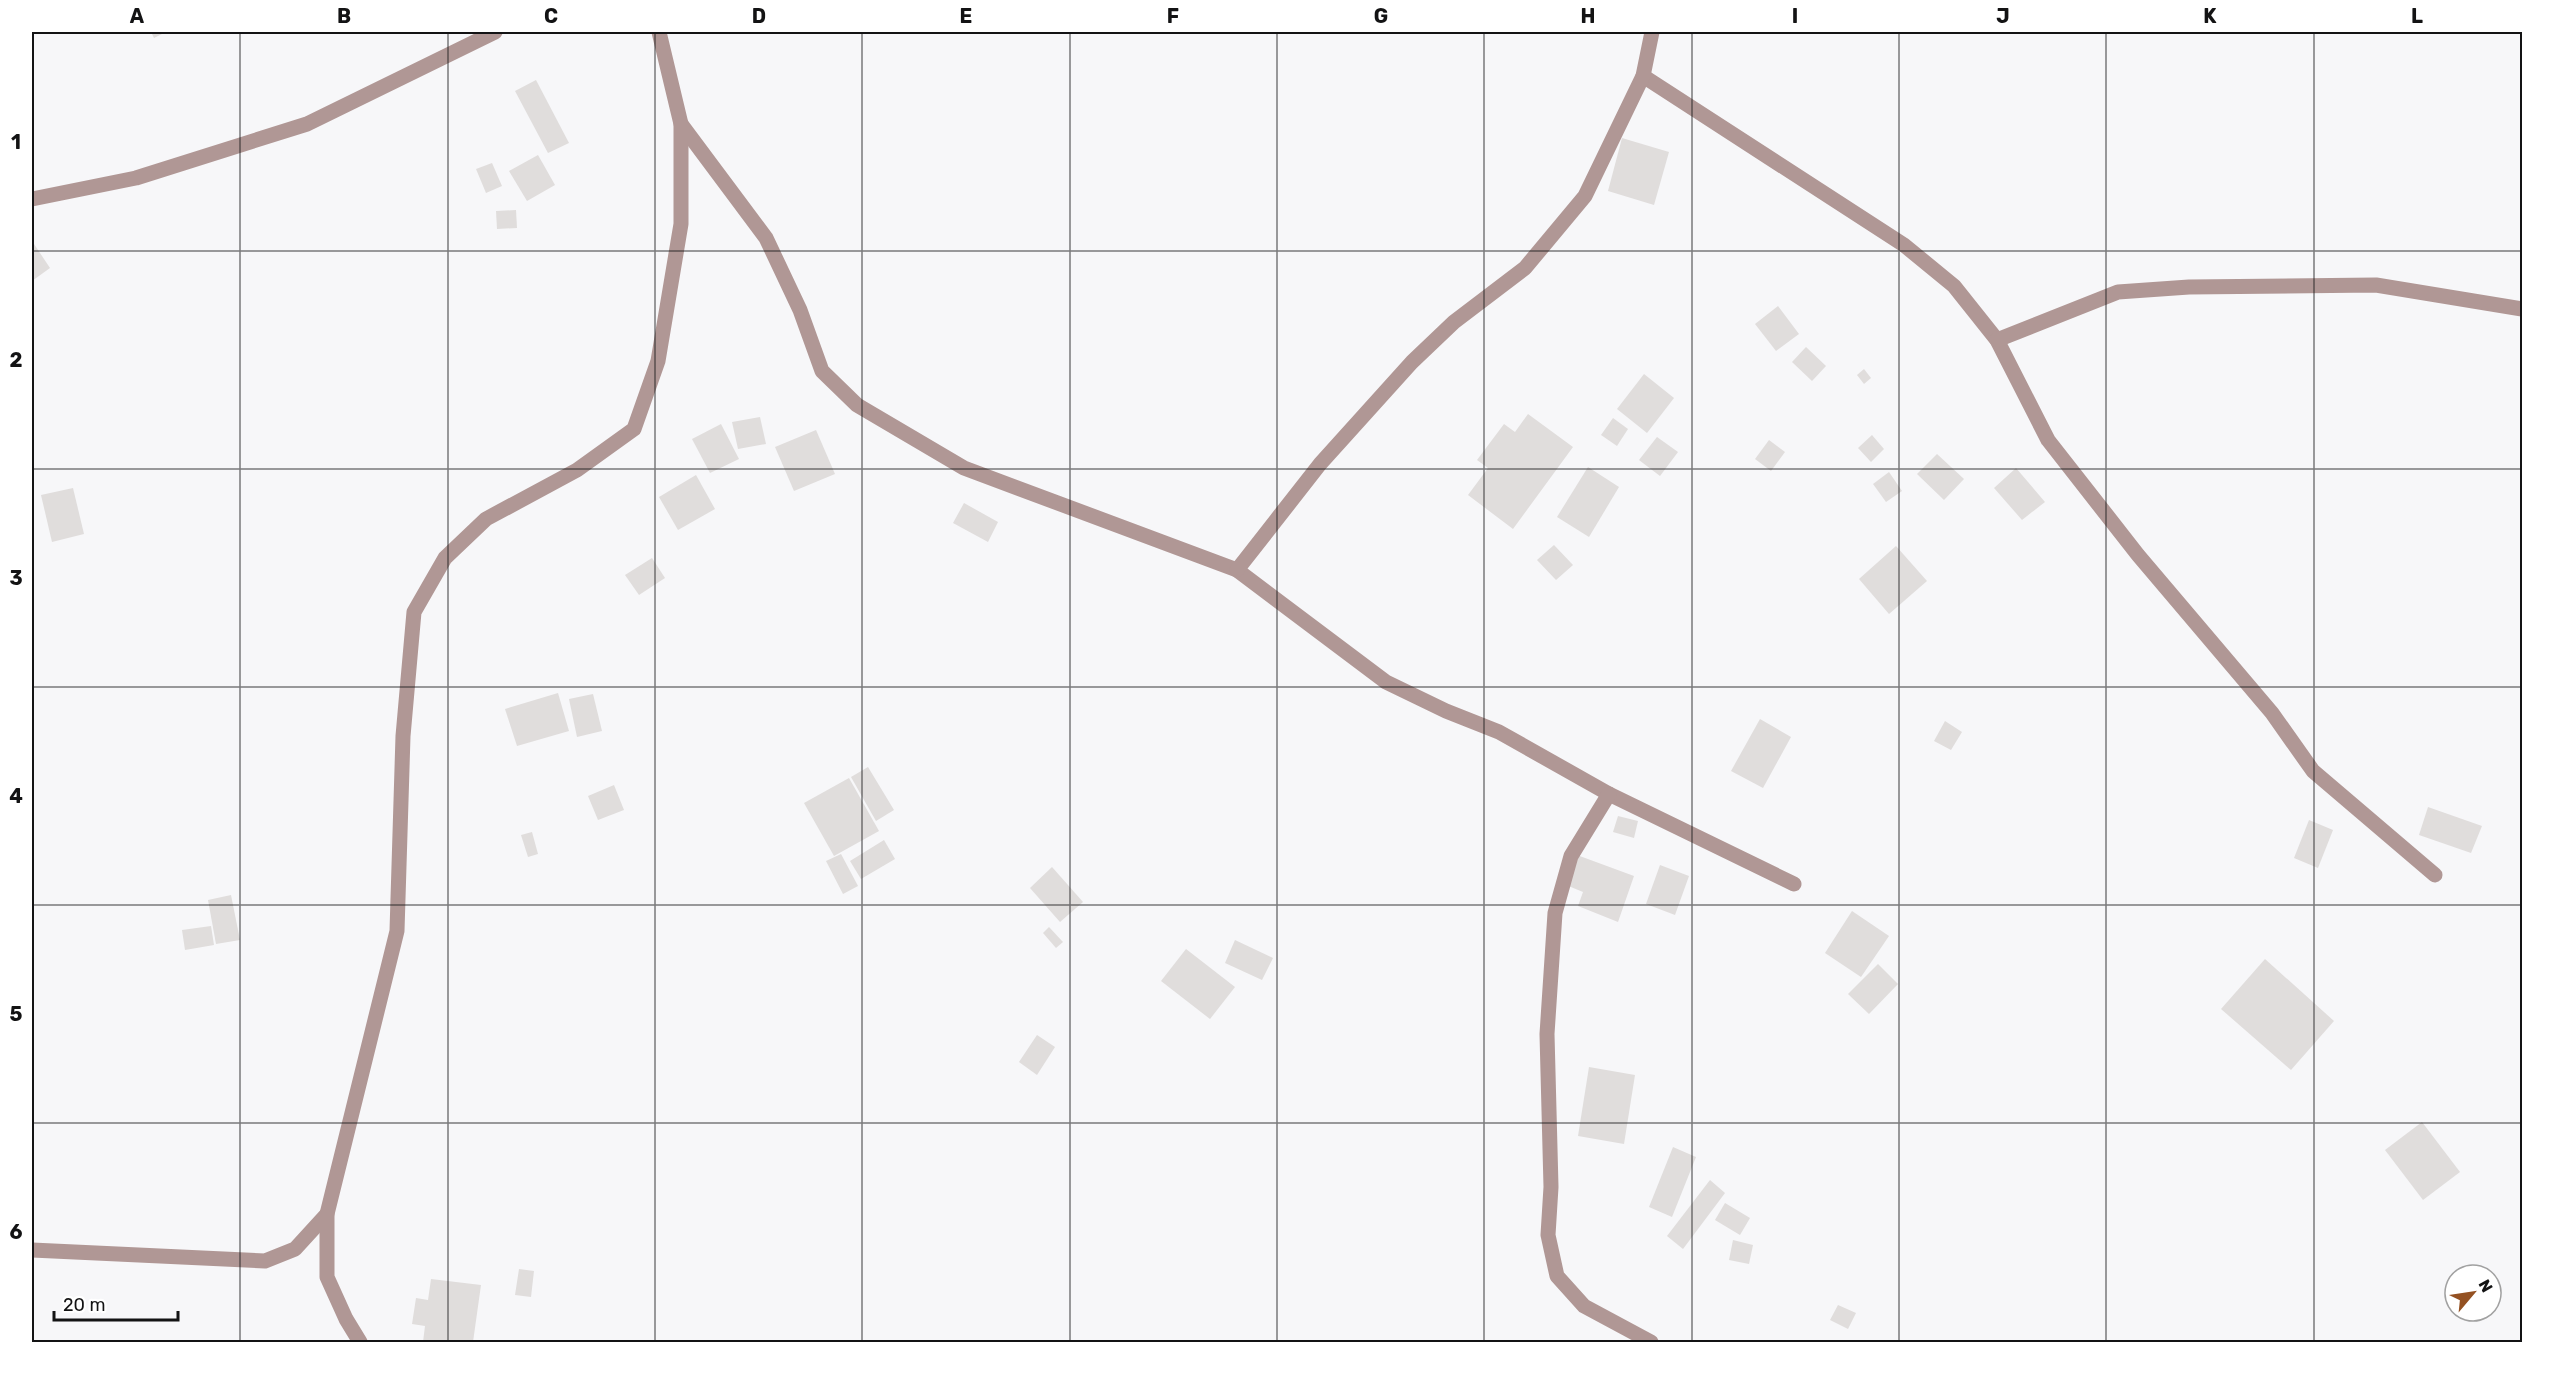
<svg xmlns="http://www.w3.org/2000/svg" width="2554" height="1374" viewBox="0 0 2554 1374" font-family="Rubik,sans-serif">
<rect width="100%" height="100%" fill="#f7f7f9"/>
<g fill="#e0dddc">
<polygon points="151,32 166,32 154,38"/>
<polygon points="536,80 569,143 548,153 515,91"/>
<polygon points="1622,138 1669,152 1654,205 1608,191"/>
<polygon points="538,155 555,185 527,201 509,171"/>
<polygon points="492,163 502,186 486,193 476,169"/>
<polygon points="516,210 517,228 497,229 496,211"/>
<polygon points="32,241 50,268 32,281"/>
<polygon points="1778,306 1799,334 1776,351 1755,324"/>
<polygon points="1806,347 1826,366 1812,381 1792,362"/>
<polygon points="1864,369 1871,378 1864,384 1857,375"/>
<polygon points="1644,374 1674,398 1647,433 1617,409"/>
<polygon points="1528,414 1573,447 1513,529 1468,495 1488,468 1477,460 1504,424 1515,432"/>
<polygon points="760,417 766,444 738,449 732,422"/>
<polygon points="1613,418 1628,429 1617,446 1601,435"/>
<polygon points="721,424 739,459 710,473 692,439"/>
<polygon points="816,430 835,474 794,491 775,447"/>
<polygon points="1872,435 1884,449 1871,462 1858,448"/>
<polygon points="1657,437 1678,452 1660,476 1639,460"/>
<polygon points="1769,440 1785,452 1771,471 1755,459"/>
<polygon points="1937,454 1964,479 1944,500 1917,474"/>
<polygon points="1588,467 1619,487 1589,537 1557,517"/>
<polygon points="2016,468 2045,502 2022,520 1994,488"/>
<polygon points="1889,472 1902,491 1886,502 1873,484"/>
<polygon points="696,475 715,509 678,530 659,497"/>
<polygon points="73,488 84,534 52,542 41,495"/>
<polygon points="964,503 998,522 988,542 953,523"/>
<polygon points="1554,545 1573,565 1556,580 1537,560"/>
<polygon points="1896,546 1927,581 1889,614 1859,579"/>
<polygon points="652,558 665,578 639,595 625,575"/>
<polygon points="558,693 569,731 517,746 505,709"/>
<polygon points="593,694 602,731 577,737 569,699"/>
<polygon points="1760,719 1791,737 1763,788 1731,771"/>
<polygon points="1945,721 1962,732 1951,750 1934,741"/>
<polygon points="868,767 894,810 876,821 851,777"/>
<polygon points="849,778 879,831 834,856 804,803"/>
<polygon points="614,785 624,810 598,820 588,796"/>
<polygon points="2428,807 2482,826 2471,853 2419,835"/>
<polygon points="1618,816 1638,821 1634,838 1613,832"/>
<polygon points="2309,820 2333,830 2318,868 2294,858"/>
<polygon points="532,832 538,854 528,857 521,835"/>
<polygon points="884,840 895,859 861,879 850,861"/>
<polygon points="841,854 858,886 843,894 826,861"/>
<polygon points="1577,855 1634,876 1618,922 1578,906 1583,892 1566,885"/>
<polygon points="1660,865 1689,876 1675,915 1646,904"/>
<polygon points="1052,867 1083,902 1060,922 1030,888"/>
<polygon points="231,895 240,940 216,944 208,900"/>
<polygon points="1852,911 1889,936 1861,977 1825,953"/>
<polygon points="211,926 214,945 185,950 182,930"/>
<polygon points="1049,927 1063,942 1056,948 1043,933"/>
<polygon points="1235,940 1273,958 1262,980 1225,963"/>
<polygon points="1186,949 1235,987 1210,1019 1161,981"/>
<polygon points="2265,959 2334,1021 2291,1070 2221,1009"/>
<polygon points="1878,964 1898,984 1869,1014 1848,994"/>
<polygon points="1037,1035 1055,1047 1037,1075 1019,1062"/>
<polygon points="1589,1067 1635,1075 1624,1144 1578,1136"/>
<polygon points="2422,1122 2460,1172 2423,1200 2385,1150"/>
<polygon points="1673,1147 1696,1157 1672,1217 1649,1207"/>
<polygon points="1710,1180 1725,1193 1683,1249 1667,1236"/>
<polygon points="1725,1203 1750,1218 1740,1235 1715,1220"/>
<polygon points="1733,1240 1753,1245 1749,1264 1729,1260"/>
<polygon points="519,1269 534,1271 531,1297 515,1295"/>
<polygon points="431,1279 481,1285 473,1342 423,1342 425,1326 412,1324 416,1298 428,1300"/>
<polygon points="1838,1305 1856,1313 1848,1329 1830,1320"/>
</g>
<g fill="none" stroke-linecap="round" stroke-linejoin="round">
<g stroke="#b09795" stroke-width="15">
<polyline points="1643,76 1904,245 1954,286 1997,340 2048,440 2138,555 2272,713 2313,771 2435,875"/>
<polyline points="681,124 766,238 800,310 822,371 857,405 964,468 1237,570 1386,682 1446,711 1499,732 1609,794 1794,884"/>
<polyline points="32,199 136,178 307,124 495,32"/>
<polyline points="1997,340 2118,292 2189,287 2376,285 2522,309"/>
<polyline points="1237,570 1320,464 1412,362 1454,322 1525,268 1585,196 1643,76 1652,32"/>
<polyline points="1609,794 1571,856 1555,913 1547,1034 1551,1187 1548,1235 1557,1276 1584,1306 1651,1342"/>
<polyline points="32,1250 265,1261 295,1249 327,1214"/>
<polyline points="360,1342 346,1319 327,1277 327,1214 397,931 403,736 414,612 445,558 486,519 577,470 634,429 658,361 681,224 681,124 659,32"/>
</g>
</g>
<path fill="none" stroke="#131314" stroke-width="1.5" stroke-opacity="0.55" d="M240,32V1342M448,32V1342M655,32V1342M862,32V1342M1070,32V1342M1277,32V1342M1484,32V1342M1692,32V1342M1899,32V1342M2106,32V1342M2314,32V1342M32,251H2522M32,469H2522M32,687H2522M32,905H2522M32,1123H2522"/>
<rect width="2554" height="1374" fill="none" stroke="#ffffff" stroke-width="66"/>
<g transform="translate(2473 1293) rotate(61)"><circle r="28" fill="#ffffff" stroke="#a1a1a1" stroke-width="1.5"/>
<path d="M0-4.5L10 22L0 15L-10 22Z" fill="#945122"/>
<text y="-9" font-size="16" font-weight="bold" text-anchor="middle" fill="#131314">N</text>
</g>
<path d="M54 1311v9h124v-9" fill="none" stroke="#131314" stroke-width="3"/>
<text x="63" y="1311" font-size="18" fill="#131314" stroke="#ffffff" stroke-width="4.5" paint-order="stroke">20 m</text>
<rect x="33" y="33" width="2488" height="1308" fill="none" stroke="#131314" stroke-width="2"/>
<g font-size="20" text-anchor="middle" font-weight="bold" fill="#131314">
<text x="137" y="23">A</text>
<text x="344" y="23">B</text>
<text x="551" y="23">C</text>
<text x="759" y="23">D</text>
<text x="966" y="23">E</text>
<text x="1173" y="23">F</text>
<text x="1381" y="23">G</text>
<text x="1588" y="23">H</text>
<text x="1795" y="23">I</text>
<text x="2003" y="23">J</text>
<text x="2210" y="23">K</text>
<text x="2417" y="23">L</text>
<text x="16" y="149">1</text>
<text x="16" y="367">2</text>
<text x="16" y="585">3</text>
<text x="16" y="803">4</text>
<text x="16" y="1021">5</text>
<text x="16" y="1239">6</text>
</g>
</svg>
